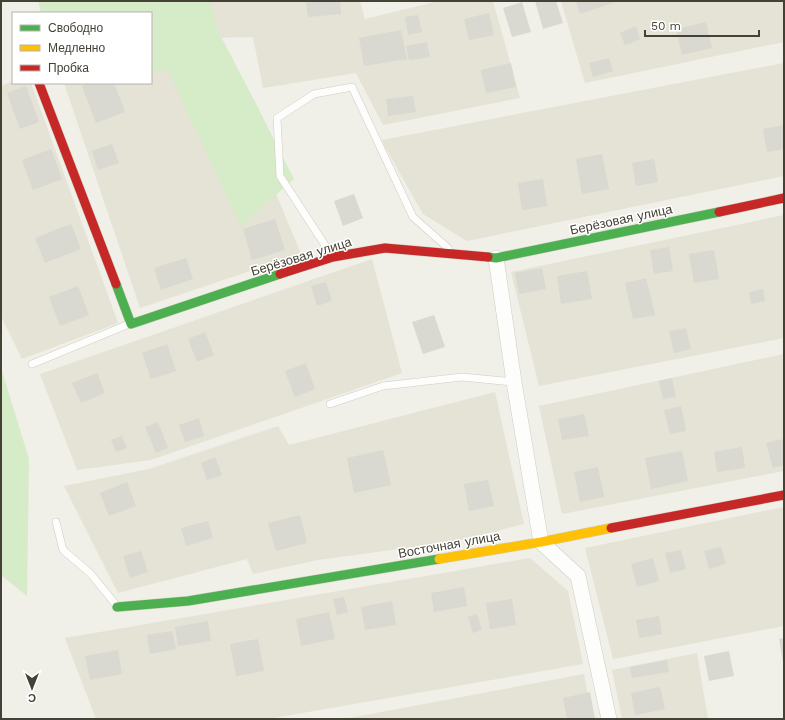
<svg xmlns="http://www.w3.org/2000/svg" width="785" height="720" viewBox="0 0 785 720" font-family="'Work Sans',sans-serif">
<rect width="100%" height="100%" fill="#f0efe8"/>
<g fill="#e4e3d5">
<polygon points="210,1 360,1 365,19 439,1 493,1 520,98 383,125 356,73 263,88 253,37 209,38"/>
<polygon points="561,1 784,1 784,42 585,83"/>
<polygon points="151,47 262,160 301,254 140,308 64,83 151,83"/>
<polygon points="784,63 784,176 467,241 423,214 384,145 382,140"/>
<polygon points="13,81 13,83 31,83 118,323 22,359 1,316 1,86"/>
<polygon points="784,215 784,338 539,386 511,272"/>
<polygon points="372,259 402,373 151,460 77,470 40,374"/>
<polygon points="784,354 784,471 562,514 539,406"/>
<polygon points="495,392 524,524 457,541 318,560 253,574 247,559 118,593 64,486 149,469 278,426 289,445"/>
<polygon points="784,507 784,626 613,659 585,548"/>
<polygon points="530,558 568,591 583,664 268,719 96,719 65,638"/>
<polygon points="697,653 708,719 622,719 612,670"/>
<polygon points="584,674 592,719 344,719"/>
</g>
<g fill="#d6ebc8">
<polygon points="38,1 210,1 217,29 251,94 294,179 241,226 167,69 151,73 151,13 41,13"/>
<polygon points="1,368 29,459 27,596 1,575"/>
</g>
<g fill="#d9d8d1">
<polygon points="306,1 340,1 341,14 308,17"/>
<polygon points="535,1 556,1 563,23 543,29"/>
<polygon points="576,1 619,1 580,14"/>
<polygon points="522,2 531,32 512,37 503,8"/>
<polygon points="489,13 494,35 469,40 464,19"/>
<polygon points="418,15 422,32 408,35 405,17"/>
<polygon points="706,22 712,48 682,55 676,29"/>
<polygon points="636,26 640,39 625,45 620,33"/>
<polygon points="401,30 407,59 364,66 359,38"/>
<polygon points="427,42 430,57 409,60 406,46"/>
<polygon points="609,58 613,71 593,77 589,63"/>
<polygon points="511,63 516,87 486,93 481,70"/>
<polygon points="89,83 114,83 125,112 96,123 82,86"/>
<polygon points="26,86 39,122 20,129 7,93"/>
<polygon points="413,96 416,112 388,116 386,99"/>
<polygon points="784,125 784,149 767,152 763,129"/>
<polygon points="112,144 119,163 98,170 92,151"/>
<polygon points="51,149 62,179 33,190 22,160"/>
<polygon points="602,154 609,189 582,194 576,159"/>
<polygon points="654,159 658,182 636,186 632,163"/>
<polygon points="543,179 547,206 522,210 518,183"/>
<polygon points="354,194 363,218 343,226 334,201"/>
<polygon points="275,219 285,250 252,260 243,229"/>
<polygon points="71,224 81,249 45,263 35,238"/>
<polygon points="669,247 673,271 654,274 650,250"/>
<polygon points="714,250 719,279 694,283 689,254"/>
<polygon points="186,258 193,279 161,290 154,268"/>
<polygon points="542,268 546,289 519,294 515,273"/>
<polygon points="587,271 592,299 561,304 557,276"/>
<polygon points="646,278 655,315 633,319 625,283"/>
<polygon points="326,282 332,301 317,306 311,286"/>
<polygon points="78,286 89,315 60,326 49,297"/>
<polygon points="763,289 765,301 751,304 749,292"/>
<polygon points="434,315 445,347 423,354 412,322"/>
<polygon points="686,328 691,349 674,353 669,331"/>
<polygon points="205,332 214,355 197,362 188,339"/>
<polygon points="167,344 176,371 151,379 142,353"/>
<polygon points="306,363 315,389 295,397 285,371"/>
<polygon points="97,373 105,393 81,403 72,383"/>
<polygon points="672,378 676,397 663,399 659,381"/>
<polygon points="681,406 686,431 670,434 664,410"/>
<polygon points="584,414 589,436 562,440 558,419"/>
<polygon points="199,418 204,436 185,442 179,425"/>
<polygon points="158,422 168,448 156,453 145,427"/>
<polygon points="122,436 127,448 116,452 111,440"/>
<polygon points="782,439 784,446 784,465 773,468 766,443"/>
<polygon points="742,447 745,468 717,472 714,452"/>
<polygon points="383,450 391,485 354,493 347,458"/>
<polygon points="682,451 688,481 651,489 645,458"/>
<polygon points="215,457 222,475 207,480 201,463"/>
<polygon points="598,467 604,497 580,502 574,472"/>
<polygon points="488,480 494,506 469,511 464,484"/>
<polygon points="127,482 136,506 109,516 100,493"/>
<polygon points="300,515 307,543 276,551 268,523"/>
<polygon points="208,521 213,538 186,546 181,528"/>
<polygon points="721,547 726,564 709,569 704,551"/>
<polygon points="681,550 686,569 670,573 665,553"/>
<polygon points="141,551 148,572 130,578 123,556"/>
<polygon points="653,558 659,581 637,587 631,564"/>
<polygon points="464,587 467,606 434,612 431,593"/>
<polygon points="344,597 348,612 337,615 333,599"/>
<polygon points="512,599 516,625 490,629 486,603"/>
<polygon points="392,601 396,625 365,630 361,607"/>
<polygon points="329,612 335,639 301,646 296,619"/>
<polygon points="477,614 482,630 473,633 468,617"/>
<polygon points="659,616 662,634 639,638 636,620"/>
<polygon points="208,621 211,641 178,646 175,627"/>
<polygon points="172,631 176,649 150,654 147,635"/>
<polygon points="784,638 784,662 783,662 779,639"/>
<polygon points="258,639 264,671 236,676 230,644"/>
<polygon points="118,650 122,674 90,680 85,656"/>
<polygon points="729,651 734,676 709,681 704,656"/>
<polygon points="667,660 669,672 632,678 630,667"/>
<polygon points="660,687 665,709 635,715 631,693"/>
<polygon points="590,692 595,719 567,719 563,698"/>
</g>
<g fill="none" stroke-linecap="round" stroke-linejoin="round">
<defs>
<g id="lane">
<polyline points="332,256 280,176 277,118 314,94 352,87 413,217 448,248"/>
<polyline points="32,364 129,324"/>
<polyline points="330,404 383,386 462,377 514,382"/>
<polyline points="56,522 63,550 90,573 117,606"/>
</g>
<polyline id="street" points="496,258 514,382 541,542 578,576 609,719"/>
<g id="fast">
<polyline points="488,257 496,258 719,212"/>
<polyline points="116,284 131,324 280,274"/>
<polyline points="117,607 188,601 439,559"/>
</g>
<polyline id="slow" points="439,559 541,542 611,528"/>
<g id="jam">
<polyline points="39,83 116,284"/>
<polyline points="719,212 784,198"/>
<polyline points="280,274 333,257 385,248 488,257"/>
<polyline points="611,528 784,495"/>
</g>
</defs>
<use href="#lane" stroke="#cecdc6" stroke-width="8"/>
<use href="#street" stroke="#cecdc6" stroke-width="16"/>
<use href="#fast" stroke="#cfcebf" stroke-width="10"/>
<use href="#slow" stroke="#cfcebf" stroke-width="10"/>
<use href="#jam" stroke="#cfcebf" stroke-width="10"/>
<use href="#lane" stroke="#fdfdfc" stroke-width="7"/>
<use href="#street" stroke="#fdfdfc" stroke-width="15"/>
<use href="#fast" stroke="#4caf50" stroke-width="9"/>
<use href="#slow" stroke="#ffc107" stroke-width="9"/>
<use href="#jam" stroke="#c62828" stroke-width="9"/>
</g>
<g text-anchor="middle" stroke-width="3" stroke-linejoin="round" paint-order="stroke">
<g font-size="13" fill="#454235" stroke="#fff">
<text transform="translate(621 219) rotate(-12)" y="5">Берёзовая улица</text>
<text transform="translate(301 256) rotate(-17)" y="5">Берёзовая улица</text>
<text transform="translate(449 544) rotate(-10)" y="5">Восточная улица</text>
</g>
</g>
<rect width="785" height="720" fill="none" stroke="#454235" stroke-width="4"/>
<rect x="12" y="12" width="140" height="72" fill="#ffffff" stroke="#b5b3ae"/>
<rect x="20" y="25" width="20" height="6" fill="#4caf50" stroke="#b5b3ae"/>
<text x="48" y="32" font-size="12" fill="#454235">Свободно</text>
<rect x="20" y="45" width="20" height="6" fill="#ffc107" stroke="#b5b3ae"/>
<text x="48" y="52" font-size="12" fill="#454235">Медленно</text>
<rect x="20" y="65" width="20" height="6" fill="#c62828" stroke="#b5b3ae"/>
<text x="48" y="72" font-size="12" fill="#454235">Пробка</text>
<g transform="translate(32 688) rotate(180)" stroke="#ffffff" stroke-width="3" paint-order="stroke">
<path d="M0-3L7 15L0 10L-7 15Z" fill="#454235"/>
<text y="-6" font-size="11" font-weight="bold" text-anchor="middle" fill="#454235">С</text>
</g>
<path d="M645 30v6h114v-6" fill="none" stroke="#454235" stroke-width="2"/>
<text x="651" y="30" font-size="12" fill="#454235" stroke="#ffffff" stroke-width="3" paint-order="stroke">50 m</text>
</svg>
